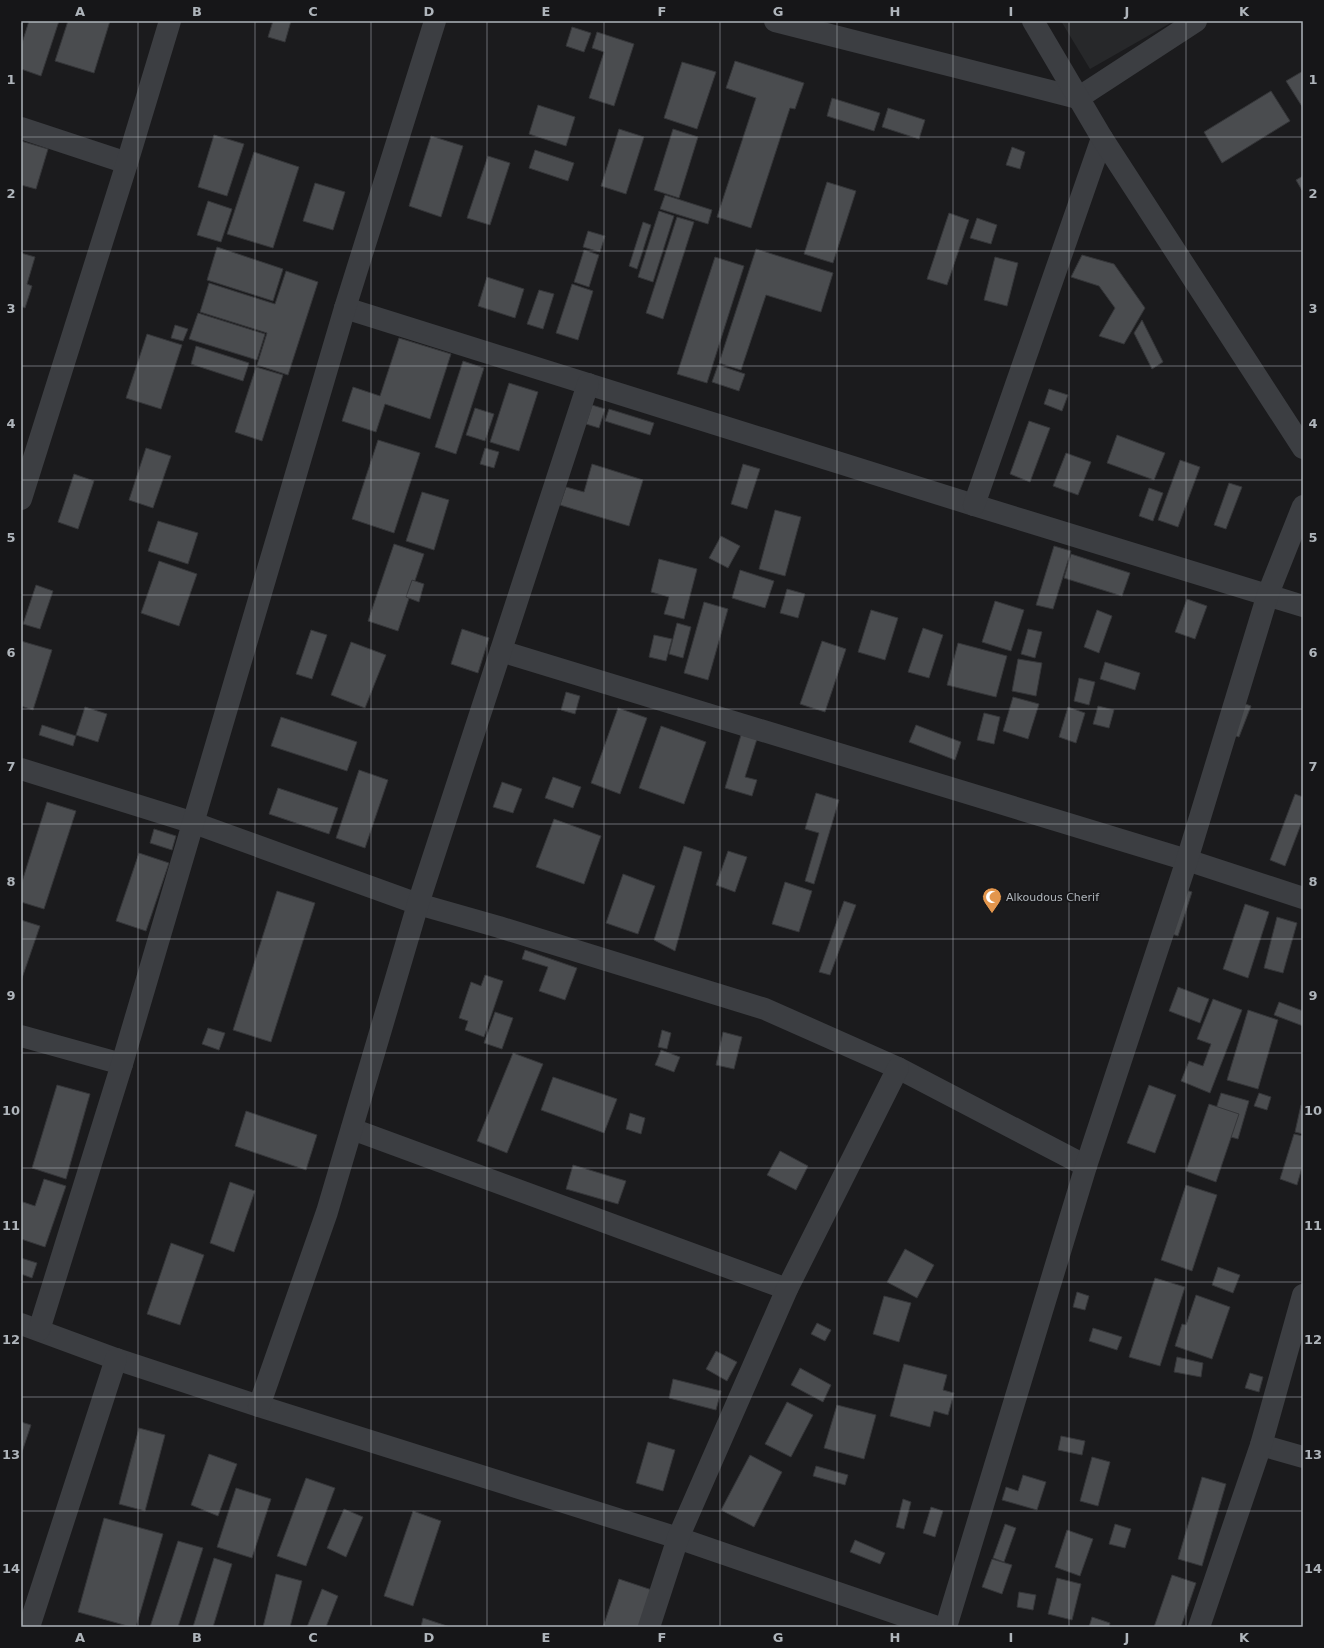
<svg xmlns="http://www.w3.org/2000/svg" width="1324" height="1648" viewBox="0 0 1324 1648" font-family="'DejaVu Sans',sans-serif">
<rect width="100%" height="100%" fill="#1b1b1d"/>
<polygon fill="#27282a" points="1061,21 1174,21 1090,69"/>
<g fill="#4a4c4f" stroke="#353639">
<polygon points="29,21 59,21 41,76 21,69 21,46"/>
<polygon points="68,21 110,21 94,73 55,61"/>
<polygon points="273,21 291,21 285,42 268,37"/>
<polygon points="572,27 591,33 584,52 566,46"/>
<polygon points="597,32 634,44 614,106 589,98 604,52 592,48"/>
<polygon points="735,61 804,83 795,109 790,108 751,228 717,217 756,98 726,88"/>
<polygon points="682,62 716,72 697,129 664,118"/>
<polygon points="1303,71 1303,108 1286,81"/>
<polygon points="1271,91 1290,121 1222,163 1204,132"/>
<polygon points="832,98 880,113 874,131 827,116"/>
<polygon points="538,105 575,117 566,146 529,134"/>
<polygon points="888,108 925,120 919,139 882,127"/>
<polygon points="619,129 644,137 626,194 601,186"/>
<polygon points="673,129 698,137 679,198 654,190"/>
<polygon points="214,135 244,144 227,196 198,187"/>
<polygon points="431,136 463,146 441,217 409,206"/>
<polygon points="21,141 48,149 36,189 21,185"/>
<polygon points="1012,147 1025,152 1020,169 1006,165"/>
<polygon points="535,150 574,163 568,181 529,168"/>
<polygon points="254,152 299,167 273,248 227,234"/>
<polygon points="488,156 510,163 490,225 467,218"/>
<polygon points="1303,176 1303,192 1296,180"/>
<polygon points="827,182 856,191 833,263 804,254"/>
<polygon points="315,183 345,192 333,230 303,221"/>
<polygon points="665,195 712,210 708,224 660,209"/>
<polygon points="208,201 232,209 221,242 197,235"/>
<polygon points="659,211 674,216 653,282 638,277"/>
<polygon points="949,213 969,220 947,285 927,279"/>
<polygon points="677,217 694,222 663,319 646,313"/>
<polygon points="977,218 997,225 991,244 970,238"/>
<polygon points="643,222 651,225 637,269 629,266"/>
<polygon points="588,231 605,236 600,252 583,247"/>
<polygon points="217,247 283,269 273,301 207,280"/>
<polygon points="756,249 833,273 821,312 766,295 741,370 719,363"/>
<polygon points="584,250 599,255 589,287 574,282"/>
<polygon points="21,253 35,257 27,284 32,286 25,308 21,306"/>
<polygon points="1082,255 1114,264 1145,308 1124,344 1099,336 1115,308 1099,286 1071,277"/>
<polygon points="715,257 744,266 707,383 677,374"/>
<polygon points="995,257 1018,263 1007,306 984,300"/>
<polygon points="286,271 318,282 288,375 257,365 267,333 200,312 209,283 275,304"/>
<polygon points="487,277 524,289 515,318 478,306"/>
<polygon points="572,284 593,291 578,340 556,333"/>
<polygon points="539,290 554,294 543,329 527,324"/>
<polygon points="198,313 265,334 257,360 189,339"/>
<polygon points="1142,320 1163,362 1152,369 1134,333"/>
<polygon points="175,325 188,329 183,341 171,338"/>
<polygon points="147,334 182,345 161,409 126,398"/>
<polygon points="399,338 451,354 430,419 385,404 376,432 342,421 353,387 380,396"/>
<polygon points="196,346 249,363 243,381 191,364"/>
<polygon points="463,361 484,368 456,454 435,447"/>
<polygon points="718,365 745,374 739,391 712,382"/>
<polygon points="256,367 283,375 262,441 235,432"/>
<polygon points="509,383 538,392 519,451 490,442"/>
<polygon points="1049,389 1068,395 1062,411 1044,404"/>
<polygon points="592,405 605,409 599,428 586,424"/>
<polygon points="475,408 494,414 485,441 466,435"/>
<polygon points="609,409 654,423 650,435 605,421"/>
<polygon points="1029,421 1050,428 1030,482 1010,474"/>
<polygon points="1117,435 1165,453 1154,480 1107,463"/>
<polygon points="378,440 420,453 394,533 352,519"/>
<polygon points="146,448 171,456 153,508 129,500"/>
<polygon points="485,448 499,452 494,468 480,464"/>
<polygon points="1066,453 1091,462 1078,495 1053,486"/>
<polygon points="1180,460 1200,467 1178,527 1158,520"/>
<polygon points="592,464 643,480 629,526 560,505 566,487 584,492"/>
<polygon points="743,464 760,469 747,509 731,504"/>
<polygon points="74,474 94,481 78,529 58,522"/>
<polygon points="1229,483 1242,487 1226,529 1214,525"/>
<polygon points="1149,488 1163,493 1153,521 1139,516"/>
<polygon points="422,492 449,500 434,550 406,541"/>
<polygon points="775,510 801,517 785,576 759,569"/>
<polygon points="158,521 198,533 188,564 148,551"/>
<polygon points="721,536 740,546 728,568 709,558"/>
<polygon points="394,544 424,554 398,631 368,621"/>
<polygon points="1054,546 1071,551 1053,609 1036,605"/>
<polygon points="1071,554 1130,573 1122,596 1064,578"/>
<polygon points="659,559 697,569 684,619 664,614 669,597 651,592"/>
<polygon points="159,561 197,574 179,626 141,613"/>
<polygon points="740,570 774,581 765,608 732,598"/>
<polygon points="412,580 424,584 419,602 406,597"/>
<polygon points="36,585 53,591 40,629 23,624"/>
<polygon points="787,589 805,594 798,618 780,613"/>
<polygon points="1187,599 1207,606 1195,639 1175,632"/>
<polygon points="995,601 1024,610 1011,651 982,642"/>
<polygon points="704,602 728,609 708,680 684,673"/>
<polygon points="871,610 898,618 885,660 858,652"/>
<polygon points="1097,610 1112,616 1099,653 1084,647"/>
<polygon points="677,623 691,627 683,658 669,654"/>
<polygon points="923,628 943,635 929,678 908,672"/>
<polygon points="462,629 489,638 478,673 451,664"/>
<polygon points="1028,629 1042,632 1035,658 1021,654"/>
<polygon points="311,630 327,635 312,679 296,674"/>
<polygon points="654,635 672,639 666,661 649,657"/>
<polygon points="21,641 52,650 33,710 21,706"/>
<polygon points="822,641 846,649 825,712 800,704"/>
<polygon points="351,642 386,655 365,708 331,695"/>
<polygon points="958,643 1007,656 996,697 947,685"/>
<polygon points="1018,659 1042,663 1036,696 1012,691"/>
<polygon points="1105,662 1140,673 1135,690 1100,679"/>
<polygon points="1079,678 1095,682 1089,705 1074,701"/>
<polygon points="566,692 580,696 575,714 561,710"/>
<polygon points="1013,697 1039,704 1028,739 1003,731"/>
<polygon points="1232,699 1251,706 1239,737 1220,731"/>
<polygon points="1098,706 1114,710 1109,728 1093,724"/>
<polygon points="85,707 107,714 98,742 76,735"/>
<polygon points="1068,707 1085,713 1076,743 1059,737"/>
<polygon points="618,708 647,718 620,794 591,783"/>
<polygon points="984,713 1000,717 994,744 977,740"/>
<polygon points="281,717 357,742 347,771 271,746"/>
<polygon points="42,725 76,736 73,746 39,735"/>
<polygon points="916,725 961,742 955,760 909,742"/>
<polygon points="661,726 706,742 684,804 639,788"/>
<polygon points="741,735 757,739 745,777 757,780 752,796 725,788"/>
<polygon points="359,770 388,780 365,848 336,838"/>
<polygon points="553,777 581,787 573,808 545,798"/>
<polygon points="502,782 522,789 513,813 493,807"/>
<polygon points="278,788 338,808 329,834 269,814"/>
<polygon points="816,793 839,800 814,884 805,881 819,833 805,829"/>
<polygon points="1295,794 1303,797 1303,819 1285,866 1270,860"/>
<polygon points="47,802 76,811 44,909 21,902 21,885"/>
<polygon points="554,819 601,836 584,884 536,867"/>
<polygon points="154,829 176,836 172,850 150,843"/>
<polygon points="684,846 702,852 675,951 654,940"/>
<polygon points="728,851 747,857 735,892 716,885"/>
<polygon points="139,853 169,863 146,931 116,921"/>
<polygon points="623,874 655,886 638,934 606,923"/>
<polygon points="785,882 812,891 799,932 772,924"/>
<polygon points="1172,885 1192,892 1178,936 1157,929"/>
<polygon points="277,891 315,903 271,1042 233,1030"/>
<polygon points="844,901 856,905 830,975 819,972"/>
<polygon points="1245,904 1269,912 1248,978 1223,969"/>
<polygon points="1277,917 1297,923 1283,973 1264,968"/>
<polygon points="21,920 40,926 21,981"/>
<polygon points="525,950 577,968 565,1000 539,991 548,967 522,959"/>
<polygon points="485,975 503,981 484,1037 465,1030 468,1021 459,1018 471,982 481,986"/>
<polygon points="1178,987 1209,999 1200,1023 1169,1011"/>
<polygon points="1213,999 1242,1010 1210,1093 1181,1081 1189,1061 1203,1066 1211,1044 1197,1039"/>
<polygon points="1279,1002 1303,1011 1303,1026 1274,1015"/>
<polygon points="1248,1010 1278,1020 1258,1089 1227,1080"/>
<polygon points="495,1012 513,1018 502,1049 484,1043"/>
<polygon points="208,1028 225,1033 219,1050 202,1044"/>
<polygon points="662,1030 671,1033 667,1049 658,1047"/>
<polygon points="723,1032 742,1037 734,1069 716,1065"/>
<polygon points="661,1050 680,1057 674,1072 655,1065"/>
<polygon points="513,1053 543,1064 507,1153 477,1141"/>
<polygon points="553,1077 617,1099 604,1133 541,1110"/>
<polygon points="57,1085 90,1094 66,1179 32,1168"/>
<polygon points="1149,1085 1176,1095 1155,1153 1127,1143"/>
<polygon points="1221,1093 1249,1101 1238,1139 1209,1131"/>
<polygon points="1259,1093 1271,1097 1267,1110 1254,1106"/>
<polygon points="1209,1104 1239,1114 1216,1182 1186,1171"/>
<polygon points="1301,1105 1303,1106 1303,1134 1295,1132"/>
<polygon points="246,1111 317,1135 306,1170 235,1146"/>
<polygon points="630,1113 645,1118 641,1134 626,1129"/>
<polygon points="1294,1134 1303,1136 1303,1164 1297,1185 1280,1179"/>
<polygon points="780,1151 808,1166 796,1190 767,1175"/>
<polygon points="573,1165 626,1181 618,1204 566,1189"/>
<polygon points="44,1179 66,1186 45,1247 21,1239 21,1209 23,1202 35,1206"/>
<polygon points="230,1182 255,1191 234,1252 210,1243"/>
<polygon points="1186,1185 1217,1195 1192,1271 1161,1260"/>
<polygon points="171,1243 204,1255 180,1325 147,1314"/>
<polygon points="905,1249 934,1265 917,1298 887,1282"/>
<polygon points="21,1258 37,1263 32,1278 21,1274"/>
<polygon points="1218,1267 1240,1275 1233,1293 1212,1285"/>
<polygon points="1155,1278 1185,1287 1160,1366 1129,1357"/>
<polygon points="1077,1292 1089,1296 1085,1310 1073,1307"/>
<polygon points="1196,1295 1230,1307 1212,1359 1175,1346 1182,1324 1186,1325"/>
<polygon points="884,1296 911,1303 899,1342 873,1334"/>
<polygon points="817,1323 831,1330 825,1341 811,1334"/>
<polygon points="1093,1328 1122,1337 1117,1350 1089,1341"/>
<polygon points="716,1351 737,1362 727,1381 706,1369"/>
<polygon points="1177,1357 1203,1363 1201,1377 1174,1372"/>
<polygon points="904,1364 947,1375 943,1390 954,1393 948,1415 934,1411 930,1427 890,1416"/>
<polygon points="800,1368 831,1385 823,1402 791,1385"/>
<polygon points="1250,1373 1263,1377 1259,1392 1245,1388"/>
<polygon points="673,1379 721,1391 716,1410 669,1398"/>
<polygon points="787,1402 813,1415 791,1457 765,1444"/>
<polygon points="837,1405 876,1415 864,1459 824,1448"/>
<polygon points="21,1422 31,1425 21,1455"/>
<polygon points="139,1428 165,1435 145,1511 119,1504"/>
<polygon points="1061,1436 1085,1441 1082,1455 1058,1450"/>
<polygon points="648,1442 675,1450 663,1491 636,1483"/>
<polygon points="209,1454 237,1464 218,1516 191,1505"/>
<polygon points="750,1455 782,1472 754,1527 721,1510"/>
<polygon points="1092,1457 1110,1462 1098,1506 1080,1501"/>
<polygon points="816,1466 848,1475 845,1485 813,1476"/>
<polygon points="1023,1475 1046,1482 1037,1510 1002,1500 1006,1487 1018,1491"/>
<polygon points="1202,1477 1226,1484 1202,1566 1178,1559"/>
<polygon points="306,1478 335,1488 306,1566 277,1556"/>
<polygon points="236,1488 271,1499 252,1558 217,1547"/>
<polygon points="903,1499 911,1502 904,1529 896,1527"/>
<polygon points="931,1507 943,1511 935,1537 923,1533"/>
<polygon points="344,1509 363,1517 346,1557 327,1548"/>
<polygon points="413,1511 441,1521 413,1606 384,1596"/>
<polygon points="104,1518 163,1534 136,1627 131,1627 78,1612"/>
<polygon points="1005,1524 1016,1528 1004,1562 993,1558"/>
<polygon points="1115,1524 1131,1529 1125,1548 1109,1544"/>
<polygon points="1067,1530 1093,1539 1080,1576 1055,1567"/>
<polygon points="855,1540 885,1553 880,1564 850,1552"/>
<polygon points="178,1541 203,1548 178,1627 150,1627"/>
<polygon points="214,1558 232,1564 213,1627 193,1627"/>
<polygon points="992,1559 1012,1565 1002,1594 982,1587"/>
<polygon points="276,1574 302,1581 290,1627 263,1627"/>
<polygon points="1172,1575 1196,1583 1181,1627 1154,1627"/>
<polygon points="1057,1578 1081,1584 1072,1620 1048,1614"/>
<polygon points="619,1579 652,1590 639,1627 603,1627"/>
<polygon points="322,1589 338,1596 326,1627 307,1627"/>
<polygon points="1019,1592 1036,1595 1033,1610 1017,1607"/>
<polygon points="1092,1617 1110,1623 1109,1627 1089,1627"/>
<polygon points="423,1618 450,1627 421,1627"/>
</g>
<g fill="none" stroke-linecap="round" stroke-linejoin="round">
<g stroke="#3c3e42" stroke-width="22">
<polyline points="775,21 1078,98 1196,21"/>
<polyline points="21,128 127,163"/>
<polyline points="345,308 974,505 1303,606"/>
<polyline points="21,499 127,163 170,21"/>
<polyline points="974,505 1102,138"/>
<polyline points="501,651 1187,860 1303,898"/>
<polyline points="21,769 194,823 418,904 499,927 765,1009 898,1068 1086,1166"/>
<polyline points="21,1036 122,1064"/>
<polyline points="352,1129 787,1289"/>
<polyline points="21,1324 116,1359 259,1406 678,1538 937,1627"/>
<polyline points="39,1330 122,1064 345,308 435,21"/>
<polyline points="259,1406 327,1212 418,904 588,384"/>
<polyline points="1261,1445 1303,1457"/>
<polyline points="29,1627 116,1359"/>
<polyline points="649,1627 678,1538 787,1289 898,1068"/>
<polyline points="946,1627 1086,1166 1187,860 1268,594 1303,506"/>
<polyline points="1199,1627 1261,1445 1303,1295"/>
</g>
<polyline stroke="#3c3e42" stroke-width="22" points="1033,21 1102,138 1303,448"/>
</g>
<path fill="none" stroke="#afb5bb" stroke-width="1" stroke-opacity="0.55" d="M138,21V1627M255,21V1627M371,21V1627M487,21V1627M604,21V1627M720,21V1627M837,21V1627M953,21V1627M1069,21V1627M1186,21V1627M21,137H1303M21,251H1303M21,366H1303M21,480H1303M21,595H1303M21,709H1303M21,824H1303M21,939H1303M21,1053H1303M21,1168H1303M21,1282H1303M21,1397H1303M21,1511H1303"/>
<defs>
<symbol id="mosque-pin" viewBox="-11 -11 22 30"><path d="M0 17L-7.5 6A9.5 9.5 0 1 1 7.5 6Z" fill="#e3964d" stroke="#161618"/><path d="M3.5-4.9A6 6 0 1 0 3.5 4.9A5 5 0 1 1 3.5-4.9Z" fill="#fff"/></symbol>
</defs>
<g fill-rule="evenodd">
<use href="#mosque-pin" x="981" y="886" width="22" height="30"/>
</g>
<g text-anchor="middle" stroke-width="3" stroke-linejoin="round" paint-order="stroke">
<g font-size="11" fill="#afb5bb" stroke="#161618" text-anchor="start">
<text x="1006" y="901">Alkoudous Cherif</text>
</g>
</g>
<rect width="1324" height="1648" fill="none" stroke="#161618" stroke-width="44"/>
<rect x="22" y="22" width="1280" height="1604" fill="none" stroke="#afb5bb" stroke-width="1.5"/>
<g font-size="13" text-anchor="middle" font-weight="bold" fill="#afb5bb">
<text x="80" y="16">A</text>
<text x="197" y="16">B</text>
<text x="313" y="16">C</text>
<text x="429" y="16">D</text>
<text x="546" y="16">E</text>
<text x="662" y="16">F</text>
<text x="778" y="16">G</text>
<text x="895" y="16">H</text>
<text x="1011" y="16">I</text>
<text x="1127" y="16">J</text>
<text x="1244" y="16">K</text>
<text x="11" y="84">1</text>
<text x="1313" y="84">1</text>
<text x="11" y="198">2</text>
<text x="1313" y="198">2</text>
<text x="11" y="313">3</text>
<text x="1313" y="313">3</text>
<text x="11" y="428">4</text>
<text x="1313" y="428">4</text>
<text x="11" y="542">5</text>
<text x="1313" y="542">5</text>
<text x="11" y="657">6</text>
<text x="1313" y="657">6</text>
<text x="11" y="771">7</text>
<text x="1313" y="771">7</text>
<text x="11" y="886">8</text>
<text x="1313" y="886">8</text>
<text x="11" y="1000">9</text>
<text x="1313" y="1000">9</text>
<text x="11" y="1115">10</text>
<text x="1313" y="1115">10</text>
<text x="11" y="1230">11</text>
<text x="1313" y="1230">11</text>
<text x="11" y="1344">12</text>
<text x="1313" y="1344">12</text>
<text x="11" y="1459">13</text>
<text x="1313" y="1459">13</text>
<text x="11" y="1573">14</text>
<text x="1313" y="1573">14</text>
<text x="80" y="1642">A</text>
<text x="197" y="1642">B</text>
<text x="313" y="1642">C</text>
<text x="429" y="1642">D</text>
<text x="546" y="1642">E</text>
<text x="662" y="1642">F</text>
<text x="778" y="1642">G</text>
<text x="895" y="1642">H</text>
<text x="1011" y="1642">I</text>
<text x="1127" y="1642">J</text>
<text x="1244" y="1642">K</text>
</g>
</svg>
